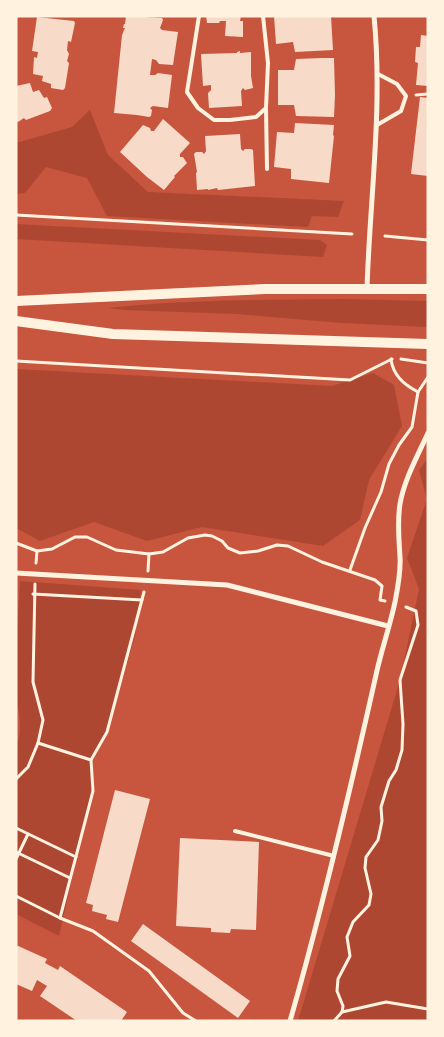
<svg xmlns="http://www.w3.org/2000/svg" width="444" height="1037" viewBox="0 0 444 1037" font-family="'DejaVu Sans',sans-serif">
<rect width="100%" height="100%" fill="#c8553d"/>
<g fill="#ae4732">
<polygon points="90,110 108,155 148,192 344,201 338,217 312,216 308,227 107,216 87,178 46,167 25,193 16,194 16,143 72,127"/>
<polygon points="16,224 320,240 327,245 323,257 16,239"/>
<path d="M344,299L428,301V327L341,323L237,314L124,310L108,308C186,299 265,300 344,299Z"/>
<polygon points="16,369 332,386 373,373 394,385 402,426 369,480 360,520 323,546 202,527 147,541 94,522 40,541 16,528"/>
<polygon points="428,458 428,1021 298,1021 400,680 419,589 407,558 427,499 419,470"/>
<path d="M20,581L141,590L135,636L111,719L93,761L92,790L59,936L16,914V745C22,736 20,718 18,707C13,665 18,623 20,581Z"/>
</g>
<g fill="#f7dbc8">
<polygon points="126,16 162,18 163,20 160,28 162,30 178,32 173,65 159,64 156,60 152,59 150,75 155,75 158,73 172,75 168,108 153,106 150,108 152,110 151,116 149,117 137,115 114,113 122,35 125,28 123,28 124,24 125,24"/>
<polygon points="206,16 241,16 240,21 243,21 243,37 225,36 226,21 220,21 219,23 207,23"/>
<polygon points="274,16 331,16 333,50 295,52 293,42 276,44"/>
<polygon points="37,17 74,21 75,23 71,42 68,41 67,50 69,54 67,61 69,63 65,88 63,90 51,88 51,84 42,81 43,76 33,74 34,57 37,58 38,52 32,51"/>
<polygon points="421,35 428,36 428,86 416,85 418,63 415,62 416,47 420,47"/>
<polygon points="240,51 240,53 251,52 251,76 253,88 245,90 243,88 241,91 242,106 209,108 208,93 211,90 211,85 203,86 201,54 237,53 237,52"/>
<polygon points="322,58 334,58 335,95 334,117 296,116 294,105 278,105 278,70 294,70 296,59"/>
<polygon points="30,83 33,92 39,90 44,98 47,97 52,108 50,111 26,120 24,118 18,122 16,121 16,86"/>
<polygon points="420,97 428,98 428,176 411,174"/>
<polygon points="163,119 190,143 180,154 180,157 183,157 187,163 174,176 175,177 164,190 147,177 120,152 143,125 150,128 151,131 154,131"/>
<polygon points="295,123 334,125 333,135 334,136 329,183 291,179 291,169 274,167 277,132 294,133"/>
<polygon points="240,134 241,149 243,151 245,149 251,149 253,150 255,186 218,190 217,188 208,190 208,189 197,190 196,173 197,172 194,154 196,152 202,152 204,154 206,151 205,136"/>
<polygon points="115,790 150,799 118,922 106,919 107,915 92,911 93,905 86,903"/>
<polygon points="180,838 259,842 256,930 231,929 230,933 211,932 211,928 176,926"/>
<polygon points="143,924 250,1001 238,1018 131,941"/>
<polygon points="16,945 47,959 45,963 58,970 60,966 127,1012 121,1021 77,1021 40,996 47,986 37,980 32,991 16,984"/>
</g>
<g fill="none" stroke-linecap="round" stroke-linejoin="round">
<g stroke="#fff3e0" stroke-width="3">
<polyline points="416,95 428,94"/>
<polyline points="16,215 352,234"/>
<polyline points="385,236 428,240"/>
<path d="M391,359C393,375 403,384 418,392"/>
<polyline points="401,359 428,363"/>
<polyline points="16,361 350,380 392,359"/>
<polyline points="16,543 37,551 52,549 75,537 87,537 116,550 149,554 163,552 188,538 205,535 212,536 222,541 228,548 240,553 258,551 277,545 288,546 322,562 375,580 382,586 380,600 385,601"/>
<polyline points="36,563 37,551"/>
<polyline points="350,570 365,528 381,492 389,464 399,445 412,427 418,392 428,377"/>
<polyline points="148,571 149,554"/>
<polyline points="33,594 142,600"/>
<polyline points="38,743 91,760"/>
<polyline points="16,779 28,767 38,743 43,720 33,682 35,584"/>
<polyline points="16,828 76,857"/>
<polyline points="16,852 70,878"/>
<polyline points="16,859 28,834"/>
<polyline points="16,896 60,918 93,931 149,971 183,1013 196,1021"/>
<polyline points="60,918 93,791 91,760 107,732 144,592"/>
<polyline points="342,1012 386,1002 428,1009"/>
<polyline points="334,1021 342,1012 343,1006 337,991 338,979 350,956 347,937 353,922 369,905 371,894 365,868 366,857 378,840 382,821 381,807 389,781 396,770 402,750 403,724 400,680 418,625 416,611 406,607"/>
</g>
<g stroke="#fff3e0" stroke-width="4">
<polyline points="199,16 187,92 198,108 214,120 230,120 256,117 266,108 268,63 263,16"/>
<polyline points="266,108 267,169"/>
<polyline points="377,125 401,111 406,96 397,84 378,74"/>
<polyline points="235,831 334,856"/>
</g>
<g stroke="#fff3e0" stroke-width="5">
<path d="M367,288C370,197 383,107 374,16"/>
<polyline points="16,573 227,585 388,626"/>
<path d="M290,1021C323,907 350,791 376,675C381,651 390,626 395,602C398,587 401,572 400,557C399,539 397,522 400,504C404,480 418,455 428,433"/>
</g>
<g stroke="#fff3e0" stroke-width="10">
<polyline points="16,301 265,289 428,289"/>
<polyline points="16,321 113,334 428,344"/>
</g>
</g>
<rect width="444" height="1037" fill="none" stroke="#fff3e0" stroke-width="35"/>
</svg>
